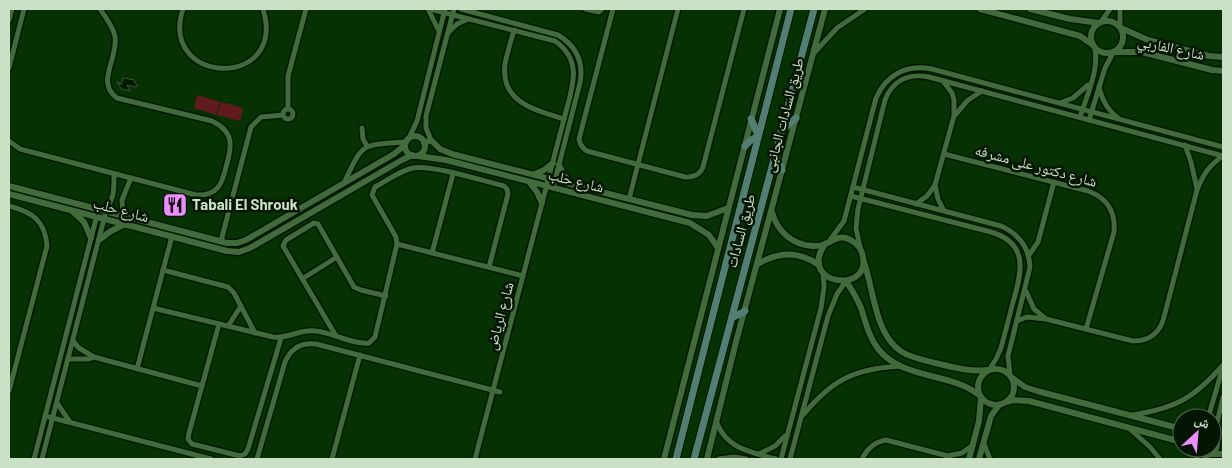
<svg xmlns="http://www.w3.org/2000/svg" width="1232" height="468" viewBox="0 0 1232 468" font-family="Barlow,'Noto Naskh Arabic',sans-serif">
<rect width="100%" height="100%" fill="#063102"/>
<g fill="#611a1e">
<polygon points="197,95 220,102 216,115 194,108"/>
<polygon points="221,102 243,108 240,121 217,115"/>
</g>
<polygon fill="#001900" stroke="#3d553b" points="123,78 134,80 137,86 135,87 127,85 130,91 121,89 117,81 121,85"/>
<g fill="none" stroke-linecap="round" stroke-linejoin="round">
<defs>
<g id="minor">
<path d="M183,9C158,86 288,90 263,9"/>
<polyline points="428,9 439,31"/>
<path d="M430,9L555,41C585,62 571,90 564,119L475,459"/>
<path d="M461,9L558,35C576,46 584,62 580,83L553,188"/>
<polyline points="585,9 599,12 602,9"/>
<path d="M613,9L579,139C580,145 582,148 587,151L685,177C694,177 700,175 703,167L744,9"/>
<polyline points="1120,9 1120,27"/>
<polyline points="9,20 12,9"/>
<polyline points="1101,22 1110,9"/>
<path d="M514,30C511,41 507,53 505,64C500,103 536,110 564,119"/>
<polyline points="448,33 457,24 468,19"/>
<polyline points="814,53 837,28 865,9"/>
<polyline points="9,68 24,9"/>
<path d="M1099,87C1102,100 1107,110 1118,118"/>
<polyline points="1060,103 1073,98 1088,85"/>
<polyline points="288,108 288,76 306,9"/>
<circle cx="288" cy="114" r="5"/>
<polyline points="955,115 968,100 982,91"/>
<path d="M1080,117C1086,98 1101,66 1094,46"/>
<polyline points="1089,120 1105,68 1113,53"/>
<polyline points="362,128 363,139 367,146"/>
<polyline points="409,138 417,121 445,9"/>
<polyline points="431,140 426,128 426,116 454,9"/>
<path d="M9,141L20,149L196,195C217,196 222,185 226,167C232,147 235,132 212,121L117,98C95,83 119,57 115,36C113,27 105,16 100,9"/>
<polyline points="1185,145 1191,162 1197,189"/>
<path d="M944,154L1088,191C1107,198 1116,211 1114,232L1086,329"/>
<path d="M344,183C363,142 361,145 406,142"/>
<polyline points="935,185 938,199 944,211"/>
<path d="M853,187L1001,226C1019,234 1029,247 1030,267L1008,356L1010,375"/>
<path d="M851,196L991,232C1029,243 1022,272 1013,302C1009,318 1005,333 1001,348L996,359L989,370"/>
<polyline points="629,199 678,9"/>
<polyline points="916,204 927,196 935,185 954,116 954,100 952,93 943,81"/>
<path d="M9,206C32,212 45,220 47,246L9,391"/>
<path d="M103,211C115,201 114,188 114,174"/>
<polyline points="123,216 122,200 131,178"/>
<path d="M830,240L844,221L876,98C886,75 906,64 932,69L1223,147"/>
<polyline points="221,241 251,127 261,117 283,115"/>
<polyline points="397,244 523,276"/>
<path d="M860,247L856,228L858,209L885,100C893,80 909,73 929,77L1223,156"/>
<polyline points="432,253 453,174"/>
<polyline points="1029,255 1038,242 1054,182"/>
<polyline points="163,270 228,287 234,293 255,333"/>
<polyline points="302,279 337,257"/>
<polyline points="1026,291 1034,309 1045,318"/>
<path d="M153,308L273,337C288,339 300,329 315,331C332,332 353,345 369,343L375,337L397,244L396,237L372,195L375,187C387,181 399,171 413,168C430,164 484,181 504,186L507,189L508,194L489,267"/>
<path d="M1017,321L1027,317L1046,319L1133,341C1149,341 1160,333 1164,317L1197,190C1203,175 1209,165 1223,156"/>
<polyline points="219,324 189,433 188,439 192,444 240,456 245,454 248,449 281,338"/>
<polyline points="228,326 241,306"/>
<polyline points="336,336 283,246 286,240 314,223 318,224 354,287 361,290 386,296"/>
<polyline points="73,341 79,348 94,357 202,386"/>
<polyline points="68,359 89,359 94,357"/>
<polyline points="137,369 172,236"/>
<polyline points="57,403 70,422"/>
<path d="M803,415C832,380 853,369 900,366"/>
<path d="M1133,415C1176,408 1194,398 1223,365"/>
<polyline points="45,416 211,459"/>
<polyline points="1208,418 1223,367"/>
<path d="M717,423C727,449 751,452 776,459"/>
<polyline points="1130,429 1150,447 1160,459"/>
<polyline points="1214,436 1223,397"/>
<polyline points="984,444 990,459"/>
<polyline points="1196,450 1197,459"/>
<polyline points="759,454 775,446 785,436"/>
<polyline points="34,459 97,215"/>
<polyline points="42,459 106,211"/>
<path d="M257,459L285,362C291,348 301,342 316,344L500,392"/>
<polyline points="332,459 360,355"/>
<polyline points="719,459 734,457 746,459"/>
<polyline points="781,459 821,308 824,287 823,272"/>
<polyline points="790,459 828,316 837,294 846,281"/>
<path d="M862,459C867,449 874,442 886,440L948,456L962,453L973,445"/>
</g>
<g id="tertiary">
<polyline points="980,9 1080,36 1093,45"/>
<polyline points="1030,9 1070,19 1099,23"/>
<circle cx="1107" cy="37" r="16"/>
<polyline points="1121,28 1148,40 1209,56 1223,57"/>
<polyline points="1114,52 1142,52 1212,70 1223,71"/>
<circle cx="415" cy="146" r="10"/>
<polyline points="424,143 431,140 440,149 452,154 692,215 707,216 728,208"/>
<polyline points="418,156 446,160 690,223 709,235 718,248"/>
<polyline points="559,165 564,175 570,183"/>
<polyline points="535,174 544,170 553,163"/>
<polyline points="530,183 537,192 542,203"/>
<polyline points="9,186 227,243 237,243 246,240 394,154 405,145"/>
<polyline points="9,194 227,251 239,252 250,248 402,160 412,155"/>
<polyline points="72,211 84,222 91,238"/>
<path d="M772,212C777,231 792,245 813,246C817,246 822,246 825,244C833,241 837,236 846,238C853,240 860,246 862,253C875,295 796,286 825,244"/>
<polyline points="99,240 111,231 125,224"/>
<path d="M864,262C874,291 875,335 902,352C912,358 924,360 935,363C953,367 969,372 988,370"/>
<path d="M758,264C779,251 799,251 819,265"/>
<path d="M846,281C852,290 857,298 861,308C866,323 869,338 879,350C904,380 950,372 979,395"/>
<circle cx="996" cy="387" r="18"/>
<polyline points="1011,377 1025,387 1037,391 1182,429"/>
<polyline points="1006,402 1013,400 1029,401 1182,442"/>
<path d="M1195,448C1206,465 1226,448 1212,434"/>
<polyline points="1211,454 1223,454"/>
<polyline points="664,459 780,9"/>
<polyline points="707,459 736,342 825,9"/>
<polyline points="969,459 979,421 981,398"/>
<polyline points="979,459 991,416 999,405"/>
</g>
<g id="secondary">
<polyline points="751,119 758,135"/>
<polyline points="781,131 796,118"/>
<polyline points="745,146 751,140 758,136"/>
<polyline points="775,153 782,170"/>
<polyline points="732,318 745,311"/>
<polyline points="676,459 791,9"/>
<polyline points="694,459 814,9"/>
</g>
</defs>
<use href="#minor" stroke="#001700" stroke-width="8"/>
<use href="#tertiary" stroke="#001700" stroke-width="9"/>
<use href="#secondary" stroke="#001700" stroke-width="9"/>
<use href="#minor" stroke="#416b3b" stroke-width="5"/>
<use href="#tertiary" stroke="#416b3b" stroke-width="6"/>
<use href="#secondary" stroke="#537e73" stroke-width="7"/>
</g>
<defs>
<symbol id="restaurant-square" viewBox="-11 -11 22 22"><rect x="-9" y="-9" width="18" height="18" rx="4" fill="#eb8dfc" stroke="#051503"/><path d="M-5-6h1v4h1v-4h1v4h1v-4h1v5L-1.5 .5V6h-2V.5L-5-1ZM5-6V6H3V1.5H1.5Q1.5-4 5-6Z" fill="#111"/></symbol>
</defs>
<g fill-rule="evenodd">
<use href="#restaurant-square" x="161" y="191" width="28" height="28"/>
</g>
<g text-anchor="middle" stroke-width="5" stroke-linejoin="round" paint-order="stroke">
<g font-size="15" fill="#cae1c6" stroke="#051503">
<text transform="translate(1171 48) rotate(12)" y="5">شارع الفاربي</text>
<text transform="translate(784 115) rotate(-75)" y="5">طريق السادات الجانبى</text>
<text transform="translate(1036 166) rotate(15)" y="5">شارع دكتور على مشرفه</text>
<text transform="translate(576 181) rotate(14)" y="5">شارع حلب</text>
<text transform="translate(121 210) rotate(15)" y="5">شارع حلب</text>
<text transform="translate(741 231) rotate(-75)" y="5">طريق السادات</text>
<text transform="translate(500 316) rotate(-75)" y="5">شارع الرياض</text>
</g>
<g font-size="15" font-weight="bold" fill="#cae1c6" stroke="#051503" text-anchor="start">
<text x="192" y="210">Tabali El Shrouk</text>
</g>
</g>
<rect width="1232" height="468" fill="none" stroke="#cae1c6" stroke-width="20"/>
<g transform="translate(1197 433) rotate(26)"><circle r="24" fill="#051503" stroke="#546751"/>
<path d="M0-4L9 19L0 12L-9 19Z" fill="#eb8dfc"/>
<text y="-8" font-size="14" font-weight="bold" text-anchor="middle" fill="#cae1c6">ش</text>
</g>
</svg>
